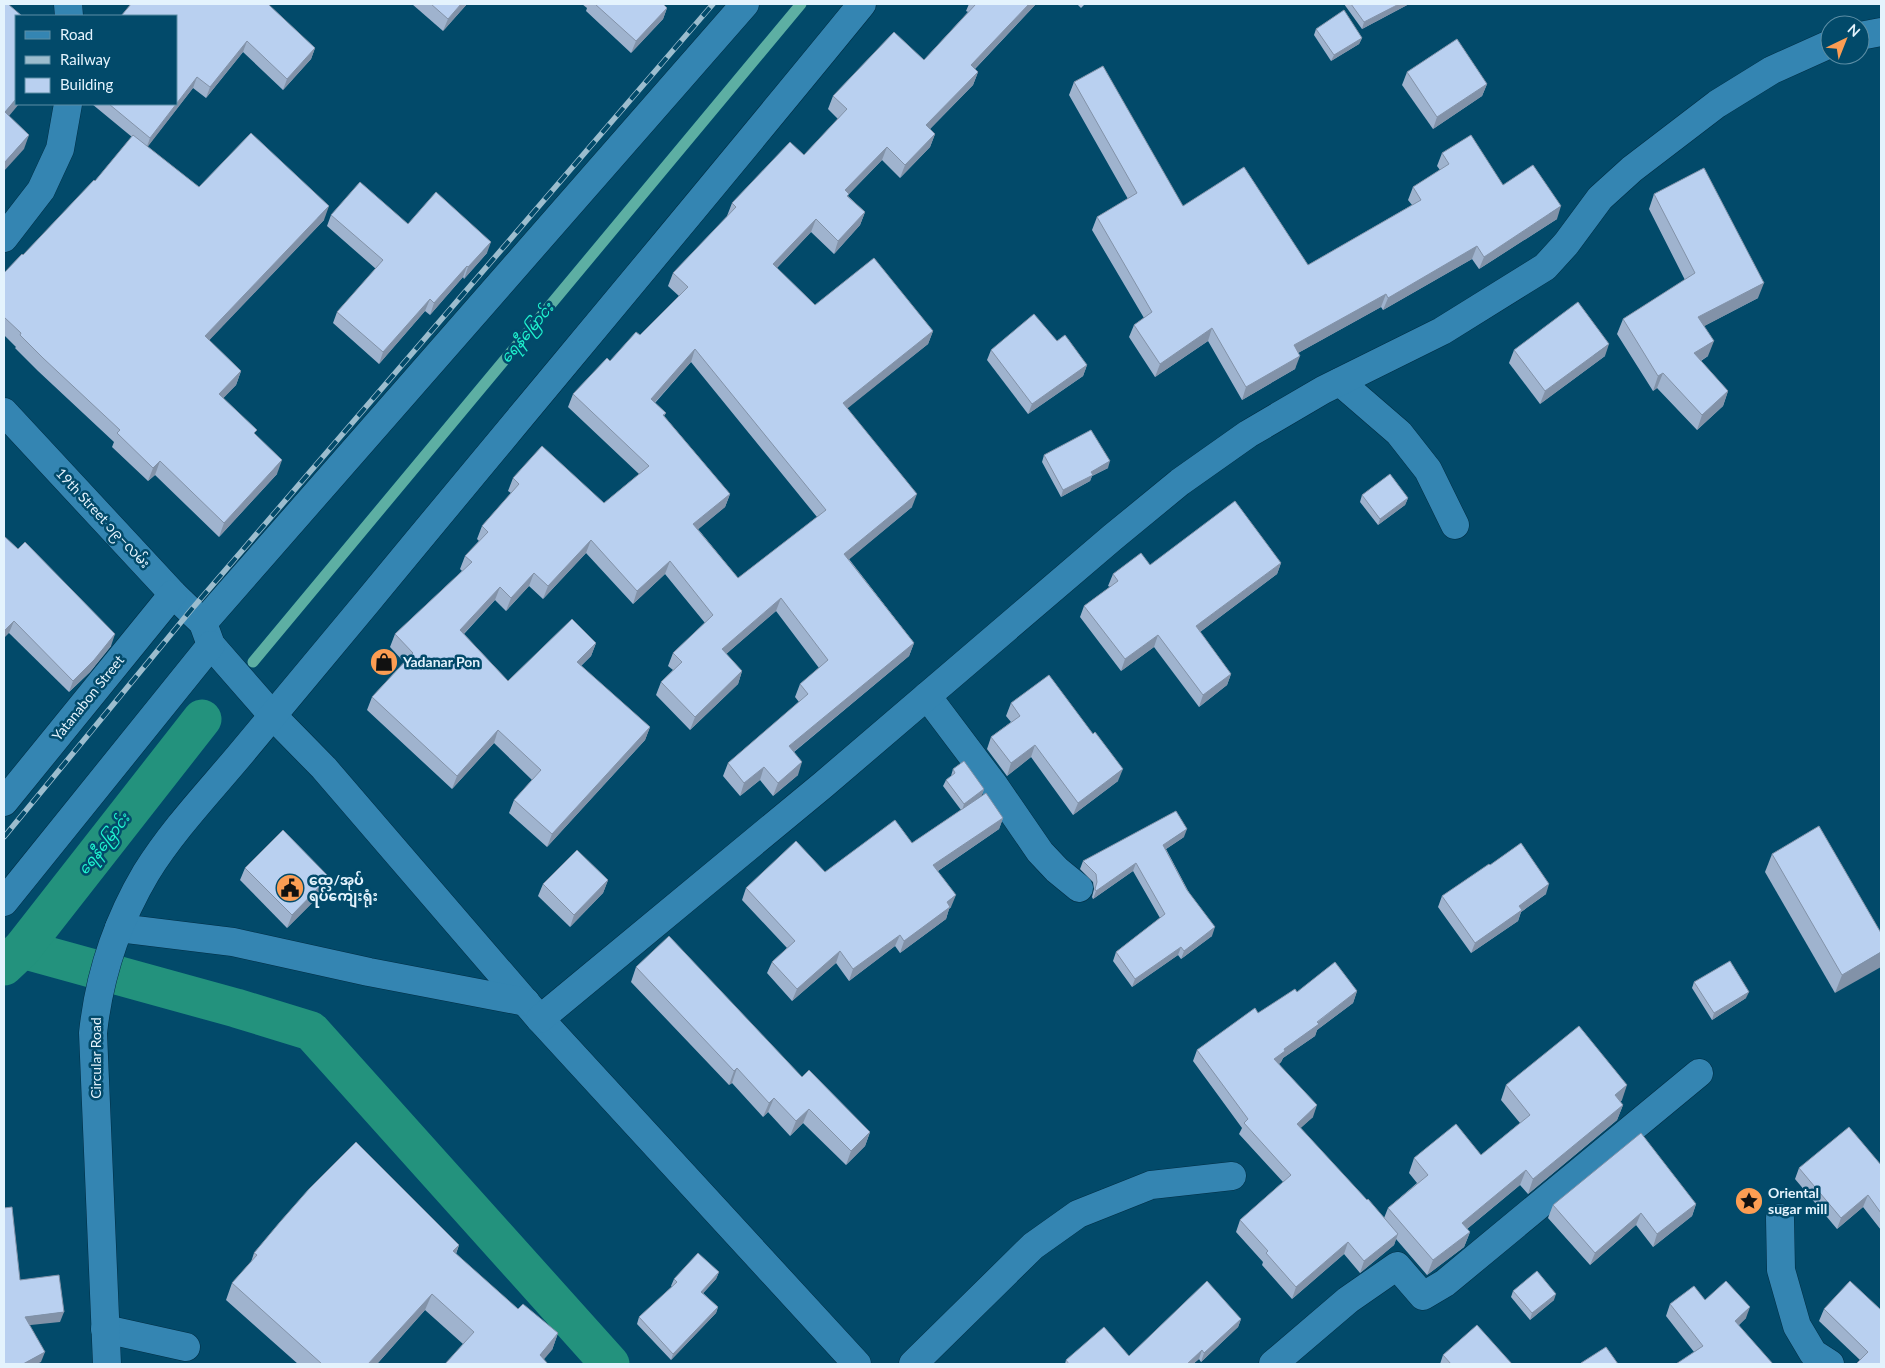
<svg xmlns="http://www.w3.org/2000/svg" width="1885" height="1368" viewBox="0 0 1885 1368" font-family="Lato,'Noto Sans Myanmar',sans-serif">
<rect width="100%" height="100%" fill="#024a6a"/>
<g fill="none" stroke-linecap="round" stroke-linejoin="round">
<polyline stroke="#5dafa3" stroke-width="11" points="253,662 801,4"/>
<g stroke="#23927d" stroke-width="39">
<polyline points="22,949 236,1008 311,1031 610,1364"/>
<polyline points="4,966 22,949 202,719"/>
</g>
<defs>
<g id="minor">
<polyline points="68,4 69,16"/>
<polyline points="1860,36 1881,32"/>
<polyline points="4,238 41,190 60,149 68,104"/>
<polyline points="1340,382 1399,433 1428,470 1455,525"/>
<polyline points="4,412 173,594 203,623 211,645 273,716 324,768 540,1019 857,1364"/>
<polyline points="203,623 745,4"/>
<polyline points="927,696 994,785 1040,852 1057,870 1079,888"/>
<polyline points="4,802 173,594"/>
<polyline points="4,902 211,645"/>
<polyline points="119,928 233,942 369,972 526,1002"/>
<polyline points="540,1019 823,785 1113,537 1180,482 1248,434 1323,390 1442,331 1545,267 1566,244 1600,198 1632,169 1717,104 1772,70 1830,44"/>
<polyline points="1780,1218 1781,1270 1797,1326 1813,1353 1830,1364"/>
<polyline points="105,1329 186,1347"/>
<path d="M107,1364L93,1033C99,977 117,922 146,873C172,831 207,794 239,756C282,705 325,653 368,601C532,402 699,204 862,4"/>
<polyline points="913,1364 1033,1246 1078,1214 1151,1185 1232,1176"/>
<polyline points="1273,1364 1348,1300 1397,1266 1423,1296 1445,1283 1699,1073"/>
</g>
</defs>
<use href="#minor" stroke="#002e45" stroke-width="29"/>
<use href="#minor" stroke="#3485b2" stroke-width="28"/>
<defs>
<polyline id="rail" points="4,837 191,610 713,4"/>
</defs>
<use href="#rail" stroke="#9cbdce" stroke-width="5.5"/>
<use href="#rail" stroke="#024a6a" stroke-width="4" stroke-dasharray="11" stroke-linecap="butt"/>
</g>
<g fill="#9fb3ce" fill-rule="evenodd">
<polygon points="412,4 467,4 443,31"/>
<polygon points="582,4 663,4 667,8 663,19 631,53 586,11 587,8"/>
<path d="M969,4H1036L975,69L978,72L973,85L930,129L935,134L930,147L900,178L882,160L849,194L848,196L865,212L860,225L834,254L811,232L777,268L815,305L933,331L928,344L847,408L912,507L849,559L914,643L909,656L794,752L798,775L773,796L760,780L740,796L723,776L728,763L799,702L795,697L800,684L819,668L776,611L726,654L742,671L738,684L690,730L656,695L661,682L673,670L668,666L673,653L705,623L665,574L633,604L586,553L543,599L529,586L506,611L495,600L464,634L508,681L596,643L591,656L581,666L650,727L645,740L547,847L509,813L514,800L532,780L494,743L452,789L367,710L372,697L404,662L390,647L395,634L462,571L460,569L465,556L479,541L477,539L482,526L511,493L508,491L513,478L604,503L639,474L568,407L573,394L610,361L640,335L679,296L668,286L673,273L728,216H727L732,203L804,155L838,119L828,109L833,96L924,60L968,12L966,11ZM691,362L817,517L738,578L698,529L725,507L730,494L664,416L666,413L655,403Z"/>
<polygon points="1077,4 1085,4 1081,8"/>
<polygon points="1344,4 1409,4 1362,29"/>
<polygon points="176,16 315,48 311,59 283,90 243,52 206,98 193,88 147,147 199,187 324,220 209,340 241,371 236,385 223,398 255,434 277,474 219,537 155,475 148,481 112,447 114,442 38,371 15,348 16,347 4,335 4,273 23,255 95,181 132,137 92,104 176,104"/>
<polygon points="1316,29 1362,38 1359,44 1331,61 1314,35"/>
<polygon points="1407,72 1487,84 1482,96 1433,129 1402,85"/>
<polygon points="1074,82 1183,206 1308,265 1412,205 1408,200 1413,187 1440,170 1437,166 1442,153 1503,185 1557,219 1479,269 1472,259 1383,310 1381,307 1298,353 1295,369 1242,400 1208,341 1155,377 1129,337 1134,325 1144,318 1092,230 1097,217 1128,199 1069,95"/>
<polygon points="1654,194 1758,298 1704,326 1708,356 1701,361 1728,391 1723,406 1697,430 1657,388 1653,391 1617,334 1623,319 1685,280 1649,209"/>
<polygon points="331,215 408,224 487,253 464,279 463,277 430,315 425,311 379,364 333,323 337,312 376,269 327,226"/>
<polygon points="1057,341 1087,365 1083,376 1028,414 987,360 991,350"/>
<polygon points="1514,350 1605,356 1540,404 1509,363"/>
<polygon points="1044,455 1108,468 1092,476 1090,481 1061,497 1042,462"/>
<polygon points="1362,495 1408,498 1405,505 1378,525 1360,502"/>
<polygon points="4,536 111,646 90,672 69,692 9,633"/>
<polygon points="1281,563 1277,574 1200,632 1231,674 1227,685 1199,707 1154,647 1121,671 1080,617 1084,606 1110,587 1108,586 1113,574 1150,565"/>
<polygon points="1011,703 1118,781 1073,815 1031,757 1007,776 987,749 991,737 1011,722 1006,716"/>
<polygon points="953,769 984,789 982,795 972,802 1003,818 999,829 938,871 951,907 949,909 946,919 900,953 895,946 849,981 836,963 792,1001 767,973 772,962 787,948 742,900 746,888 825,872 912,843 961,810 943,786 946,780 951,776"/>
<polygon points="1184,837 1166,849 1212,936 1181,959 1178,955 1132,987 1113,961 1116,952 1160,918 1133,871 1093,899 1092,897 1094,889 1093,882 1080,869 1083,861"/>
<polygon points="1772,854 1881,933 1835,993 1765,872"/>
<polygon points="1490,865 1546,894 1521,912 1518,921 1471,953 1438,907 1442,896"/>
<polygon points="245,868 329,877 325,890 287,928 240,880"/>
<polygon points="608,880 603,893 570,927 538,896 543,884"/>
<polygon points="636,967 802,1077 870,1132 865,1146 846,1165 803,1123 790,1136 768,1112 763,1117 732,1083 729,1085 631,982"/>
<polygon points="1694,982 1746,998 1712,1020 1692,988"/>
<polygon points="1357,991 1353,1003 1317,1030 1315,1036 1283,1058 1281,1062 1279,1064 1313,1117 1300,1128 1367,1200 1384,1218 1388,1208 1417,1183 1409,1173 1414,1158 1481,1155 1520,1123 1501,1100 1506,1085 1622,1100 1620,1102 1623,1105 1617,1120 1528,1194 1520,1185 1467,1229 1470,1232 1464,1247 1427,1275 1396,1239 1394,1245 1360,1273 1344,1254 1292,1299 1262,1265 1263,1262 1236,1232 1240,1220 1283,1182 1239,1134 1242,1128 1193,1061 1197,1050 1258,1013 1297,992"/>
<polygon points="1881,1165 1881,1230 1863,1207 1837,1229 1795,1179 1799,1168"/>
<polygon points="1696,1204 1692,1216 1653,1247 1636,1225 1590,1265 1548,1218 1553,1205"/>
<polygon points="459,1245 456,1254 518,1309 558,1333 552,1350 463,1344 425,1310 377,1364 298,1364 226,1300 232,1283 251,1262 254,1253"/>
<polygon points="719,1272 716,1279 703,1293 718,1307 716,1313 671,1360 637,1324 639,1317 672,1287 671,1286 674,1279"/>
<polygon points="1513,1291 1554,1300 1530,1320 1511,1297"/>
<polygon points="1705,1300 1746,1318 1739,1325 1694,1352 1666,1316 1670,1304"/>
<polygon points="1824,1309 1881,1364 1860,1360 1819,1321"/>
<polygon points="1241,1319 1238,1327 1201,1362 1199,1359 1193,1364 1065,1364 1066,1360 1129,1356"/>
<polygon points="1443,1355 1512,1364 1440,1364"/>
</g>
<g fill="#8292a8">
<polygon points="461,4 467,4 443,31 448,19"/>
<polygon points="1029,4 1036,4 966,78 971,65"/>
<polygon points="1399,4 1409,4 1362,29 1364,22"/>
<polygon points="667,8 663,19 631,53 636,41"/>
<polygon points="1362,38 1359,44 1331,61 1334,55"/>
<polygon points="247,41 243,52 206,98 210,87"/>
<polygon points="315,48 311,59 283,90 287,79"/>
<polygon points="978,72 973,85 921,138 926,125"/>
<polygon points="197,77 193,88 146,149 150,138"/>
<polygon points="1487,84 1482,96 1433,129 1437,117"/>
<polygon points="16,99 16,104 19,104 4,122 5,112"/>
<polygon points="935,134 930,147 900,178 905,165"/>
<polygon points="29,135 24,149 4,171 4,163"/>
<polygon points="887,147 882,160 840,203 845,190"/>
<polygon points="329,206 324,220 200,350 205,336"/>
<polygon points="1561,206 1557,219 1479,269 1484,257"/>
<polygon points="865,212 860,225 834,254 838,241"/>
<polygon points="816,219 811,232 768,277 773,264"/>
<polygon points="491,242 487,253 464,279 468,267"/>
<polygon points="1477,246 1472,259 1383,310 1388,298"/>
<polygon points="467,266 463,277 430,315 434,303"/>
<polygon points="1764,283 1758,298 1693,332 1698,317"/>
<polygon points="1386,294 1381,307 1289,358 1294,345"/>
<polygon points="430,299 425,311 379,364 383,352"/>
<polygon points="1212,328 1208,341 1155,377 1160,364"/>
<polygon points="933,331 928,344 838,416 843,403"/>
<polygon points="1714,341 1708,356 1689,368 1694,353"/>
<polygon points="1609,344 1605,356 1540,404 1545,391"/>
<polygon points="695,349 691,362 646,412 651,399"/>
<polygon points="1300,356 1295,369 1242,400 1246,387"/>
<polygon points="1087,365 1083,376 1028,414 1032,404"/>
<polygon points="241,371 236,385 214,408 219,394"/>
<polygon points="1663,373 1657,388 1653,391 1658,376"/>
<polygon points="1728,391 1723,406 1697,430 1702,415"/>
<polygon points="282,460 277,474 219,537 224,523"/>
<polygon points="160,461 155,475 148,481 153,468"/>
<polygon points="1110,461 1108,468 1092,476 1090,481 1061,497 1063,490 1091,472"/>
<polygon points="730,494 725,507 689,537 693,524"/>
<polygon points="917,494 912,507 840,567 844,554"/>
<polygon points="1408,498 1405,505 1378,525 1380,519"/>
<polygon points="591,540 586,553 543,599 548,586"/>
<polygon points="670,561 665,574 633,604 637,591"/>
<polygon points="1281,563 1277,574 1192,638 1196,626"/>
<polygon points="534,573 529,586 506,611 511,598"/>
<polygon points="500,587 495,600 455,643 460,630"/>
<polygon points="781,598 776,611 717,662 722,649"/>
<polygon points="14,621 9,633 4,638 4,631"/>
<polygon points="115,634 111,646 90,672 69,692 73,681"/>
<polygon points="1158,635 1154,647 1121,671 1125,659"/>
<polygon points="596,643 591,656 572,674 577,662"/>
<polygon points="914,643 909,656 785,759 789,746"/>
<polygon points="742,671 738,684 690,730 695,717"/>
<polygon points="1231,674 1227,685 1199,707 1203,695"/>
<polygon points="650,727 645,740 547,847 552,834"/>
<polygon points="498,730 494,743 452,789 457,776"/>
<polygon points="1035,745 1031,757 1007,776 1011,763"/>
<polygon points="802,762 798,775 773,796 778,783"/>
<polygon points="764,767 760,780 740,796 744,783"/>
<polygon points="1123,769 1118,781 1073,815 1078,803"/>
<polygon points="984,789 982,795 962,811 964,804"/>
<polygon points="1003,818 999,829 929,877 933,865"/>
<polygon points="1187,829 1184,837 1160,853 1163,845"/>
<polygon points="1136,863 1133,871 1093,899 1096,891"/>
<polygon points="329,877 325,890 287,928 292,915"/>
<polygon points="608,880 603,893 570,927 574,915"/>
<polygon points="1549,884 1546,894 1521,912 1518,921 1471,953 1475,943 1519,906"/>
<polygon points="956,895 951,907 949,909 946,919 900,953 904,941 947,902"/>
<polygon points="1215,927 1212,936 1181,959 1184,951"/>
<polygon points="900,935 895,946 849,981 853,969"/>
<polygon points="1181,947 1178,955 1132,987 1135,979"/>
<polygon points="840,951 836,963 792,1001 797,989"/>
<polygon points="1881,952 1881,967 1835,993 1842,975"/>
<polygon points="1357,991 1353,1003 1317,1030 1315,1036 1283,1058 1281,1062 1270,1071 1274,1059 1284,1049"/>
<polygon points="1749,992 1746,998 1712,1020 1714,1013"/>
<polygon points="737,1068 732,1083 729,1085 734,1071"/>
<polygon points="1627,1085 1622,1100 1609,1110 1615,1095"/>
<polygon points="774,1098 768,1112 763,1117 769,1103"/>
<polygon points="1317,1105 1313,1117 1292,1136 1297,1124"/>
<polygon points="1623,1105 1617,1120 1528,1194 1533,1179"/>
<polygon points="809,1109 803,1123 790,1136 796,1121"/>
<polygon points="870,1132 865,1146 846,1165 851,1151"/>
<polygon points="1526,1170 1520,1185 1456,1238 1462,1223"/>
<polygon points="1868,1195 1863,1207 1837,1229 1841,1218"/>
<polygon points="1696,1204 1692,1216 1653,1247 1657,1234"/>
<polygon points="1641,1213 1636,1225 1590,1265 1595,1253"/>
<polygon points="1470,1232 1464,1247 1427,1275 1433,1260"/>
<polygon points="1398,1234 1394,1245 1360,1273 1364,1261"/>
<polygon points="1348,1242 1344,1254 1292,1299 1296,1287"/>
<polygon points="459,1245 453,1261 453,1251"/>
<polygon points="719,1272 716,1279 699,1298 701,1292"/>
<polygon points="432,1294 425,1310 377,1364 368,1364"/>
<polygon points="1556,1294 1554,1300 1530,1320 1532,1313"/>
<polygon points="718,1307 716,1313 671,1360 673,1354"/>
<polygon points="1750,1307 1746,1318 1731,1332 1735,1321"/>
<polygon points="64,1312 60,1322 21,1326 25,1317"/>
<polygon points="1241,1319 1238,1327 1201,1362 1204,1353"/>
<polygon points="558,1333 552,1350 540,1364 540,1355"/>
<polygon points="1202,1350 1199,1359 1193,1364 1187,1364"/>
<polygon points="45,1352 41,1362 37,1364 23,1364"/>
</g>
<g fill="#b9d0f0" stroke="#8292a8" fill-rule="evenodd">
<polygon points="4,4 8,4 22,16 16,16 16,99 5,112 29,135 4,163"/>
<polygon points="131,4 268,4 315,48 287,79 247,41 210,87 197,77 150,138 109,104 176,104 176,16 121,16"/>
<polygon points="431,4 461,4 448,19"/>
<polygon points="595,4 663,4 667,8 636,41"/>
<path d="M976,4H1029L971,65L978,72L926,125L935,134L905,165L887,147L845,190L849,194L847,196L865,212L838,241L816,219L773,264L815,305L874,258L933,331L843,403L917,494L844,554L914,643L789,746L802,762L778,783L764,767L744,783L728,763L808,694L800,684L828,660L781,598L722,649L742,671L695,717L661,682L682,662L673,653L713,615L670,561L637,591L591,540L548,586L534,573L511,598L500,587L460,630L508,681L572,619L596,643L577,662L650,727L552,834L514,800L541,770L498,730L457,776L372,697L413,653L395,634L472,562L465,556L488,532L482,526L519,484L513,478L542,446L604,503L649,466L573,394L607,358L610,361L636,332L640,335L688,287L673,273L736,207L732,203L790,142L804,155L847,109L833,96L894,32L924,60ZM695,349L826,510L738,578L693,524L730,494L663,415L666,413L651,399Z"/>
<polygon points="1351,4 1399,4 1364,22"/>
<polygon points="1344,10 1362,38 1334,55 1316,29"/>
<polygon points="1457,39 1487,84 1437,117 1407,72"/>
<polygon points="1103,66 1183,206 1244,167 1308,265 1421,200 1413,187 1449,164 1442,153 1471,135 1503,185 1533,165 1561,206 1484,257 1477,246 1388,298 1386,294 1294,345 1300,356 1246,387 1212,328 1160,364 1134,325 1152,312 1097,217 1137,193 1074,82"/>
<polygon points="251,133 329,206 205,336 241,371 219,394 257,430 254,433 282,460 224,523 160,461 153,468 117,433 120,430 43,358 20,335 21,333 4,317 4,273 22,254 23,255 94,180 95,181 133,135 199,187"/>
<polygon points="1704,168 1764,283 1698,317 1714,341 1694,353 1728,391 1702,415 1663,373 1658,376 1623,319 1695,273 1654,194"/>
<polygon points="360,182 408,224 436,192 491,242 468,267 467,266 434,303 430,299 383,352 337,312 383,260 331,215"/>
<polygon points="1578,302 1609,344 1545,391 1514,350"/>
<polygon points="1034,314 1057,341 1065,335 1087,365 1032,404 991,350"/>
<polygon points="1091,430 1110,461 1091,472 1093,475 1063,490 1044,455"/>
<polygon points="1390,474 1408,498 1380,519 1362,495"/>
<polygon points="1235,501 1281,563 1196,626 1231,674 1203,695 1158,635 1125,659 1084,606 1118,581 1113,574 1141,553 1150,565"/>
<polygon points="4,536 18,549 25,542 115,634 94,660 73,681 14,621 4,631"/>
<polygon points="1049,675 1093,734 1095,732 1123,769 1078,803 1035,745 1011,763 991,737 1020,716 1011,703"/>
<polygon points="964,761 984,789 964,804 946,780 955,773 953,769"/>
<polygon points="986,793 1003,818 933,865 956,895 947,902 950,907 904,941 900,935 853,969 840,951 797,989 772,962 795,941 746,888 796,841 825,872 895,820 912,843"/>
<polygon points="1176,811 1187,829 1163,845 1187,890 1215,927 1184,951 1181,947 1135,979 1116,952 1165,914 1136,863 1096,891 1095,889 1097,882 1096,874 1083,861"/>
<polygon points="1819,826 1881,933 1881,952 1842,975 1772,854"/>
<polygon points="283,830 329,877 292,915 245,868"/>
<polygon points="1521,843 1549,884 1519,906 1522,910 1475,943 1442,896 1489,864 1490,865"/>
<polygon points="577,850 608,880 574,915 543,884"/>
<polygon points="669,936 802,1077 809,1070 870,1132 851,1151 809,1109 796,1121 774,1098 769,1103 737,1068 734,1071 636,967"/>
<polygon points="1730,961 1749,992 1714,1013 1694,982"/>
<polygon points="1335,962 1357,991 1317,1022 1319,1024 1284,1049 1285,1051 1274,1059 1317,1105 1297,1124 1367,1200 1368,1199 1398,1234 1364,1261 1348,1242 1296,1287 1266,1253 1268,1251 1240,1220 1291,1175 1244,1123 1248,1119 1197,1050 1255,1008 1258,1013 1295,989 1297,992"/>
<polygon points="1579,1026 1627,1085 1615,1095 1623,1105 1533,1179 1526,1170 1462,1223 1470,1232 1433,1260 1388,1208 1428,1175 1414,1158 1456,1124 1481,1155 1530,1115 1506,1085"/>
<polygon points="1849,1127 1881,1165 1881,1213 1868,1195 1841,1218 1799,1168"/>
<polygon points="1641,1133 1696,1204 1657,1234 1641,1213 1595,1253 1553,1205"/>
<polygon points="356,1142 459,1245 453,1251 518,1309 523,1304 558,1333 540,1355 548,1364 445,1364 474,1332 432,1294 368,1364 322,1364 232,1283 257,1255 254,1253 280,1222 309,1189"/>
<polygon points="12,1207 20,1280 59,1275 64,1312 25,1317 45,1352 23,1364 4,1364 4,1208"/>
<polygon points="698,1253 719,1272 701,1292 718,1307 673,1354 639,1317 677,1282 674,1279"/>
<polygon points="1537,1271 1556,1294 1532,1313 1513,1291"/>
<polygon points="1207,1281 1241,1319 1204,1353 1202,1350 1187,1364 1069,1364 1066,1360 1104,1327 1129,1356"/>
<polygon points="1726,1281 1750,1307 1735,1321 1773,1364 1676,1364 1703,1346 1670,1304 1694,1286 1705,1300"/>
<polygon points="1850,1281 1881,1310 1881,1364 1856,1364 1868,1352 1824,1309"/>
<polygon points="1477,1325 1512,1364 1451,1364 1443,1355"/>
<polygon points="1606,1347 1618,1364 1582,1364 1581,1363"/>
</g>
<defs>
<symbol id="shop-disc" viewBox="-11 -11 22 22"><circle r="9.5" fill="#fc9d53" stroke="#024a6a"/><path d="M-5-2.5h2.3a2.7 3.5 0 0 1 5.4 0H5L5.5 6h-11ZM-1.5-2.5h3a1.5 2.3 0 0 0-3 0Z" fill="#111"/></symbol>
<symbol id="civic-disc" viewBox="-11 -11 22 22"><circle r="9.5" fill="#fc9d53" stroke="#024a6a"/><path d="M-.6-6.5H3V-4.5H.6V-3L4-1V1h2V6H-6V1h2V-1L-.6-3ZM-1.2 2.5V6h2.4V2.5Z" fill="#111"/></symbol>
<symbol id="sight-disc" viewBox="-11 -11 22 22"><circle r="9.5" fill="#fc9d53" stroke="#024a6a"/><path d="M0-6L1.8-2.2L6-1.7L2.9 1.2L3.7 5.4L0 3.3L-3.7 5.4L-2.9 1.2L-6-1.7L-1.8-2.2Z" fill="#111"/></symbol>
</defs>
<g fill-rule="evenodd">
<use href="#shop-disc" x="368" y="646" width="32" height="32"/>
<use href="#civic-disc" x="274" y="872" width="32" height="32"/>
<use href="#sight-disc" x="1733" y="1185" width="32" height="32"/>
</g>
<g text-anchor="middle" stroke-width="5" stroke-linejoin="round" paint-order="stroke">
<g font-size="14" fill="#e4f3fd" stroke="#024a6a">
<text transform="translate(103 518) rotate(47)" y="5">19th Street ၁၉−လမ်း</text>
<text transform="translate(88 698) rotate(-51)" y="5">Yatanabon Street</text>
<text transform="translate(96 1058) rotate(-90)" y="5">Circular Road</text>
</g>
<g font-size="14" font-weight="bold" fill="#e4f3fd" stroke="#024a6a" text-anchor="start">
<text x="403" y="667">Yadanar Pon</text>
<text x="309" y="885">ထွေ/အုပ်<tspan x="309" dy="16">ရပ်ကျေးရုံး</tspan></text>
<text x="1768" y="1198">Oriental<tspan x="1768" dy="16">sugar mill</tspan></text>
</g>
<g font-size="15" font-style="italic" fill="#1ff3cf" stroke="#024a6a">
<text transform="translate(527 333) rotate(-50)" y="5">ရေနီမြောင်း</text>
<text transform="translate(104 844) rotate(-52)" y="5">ရေနီမြောင်း</text>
</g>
</g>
<rect width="1885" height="1368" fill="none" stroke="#e4f3fd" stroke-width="10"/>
<rect x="15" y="15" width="162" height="90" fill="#024a6a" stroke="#5c8ea5"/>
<rect x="25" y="31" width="25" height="8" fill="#3485b2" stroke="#5c8ea5"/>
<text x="60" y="40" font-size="15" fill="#e4f3fd">Road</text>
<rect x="25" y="56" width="25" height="8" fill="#9cbdce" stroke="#5c8ea5"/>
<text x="60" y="65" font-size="15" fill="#e4f3fd">Railway</text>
<rect x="25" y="78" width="25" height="15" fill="#b9d0f0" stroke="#5c8ea5"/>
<text x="60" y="90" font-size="15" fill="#e4f3fd">Building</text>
<g transform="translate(1845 40) rotate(43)"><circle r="24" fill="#024a6a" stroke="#5c8ea5"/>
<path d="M0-4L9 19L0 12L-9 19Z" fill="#fc9d53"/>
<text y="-8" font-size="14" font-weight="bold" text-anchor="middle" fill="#e4f3fd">N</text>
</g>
</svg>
